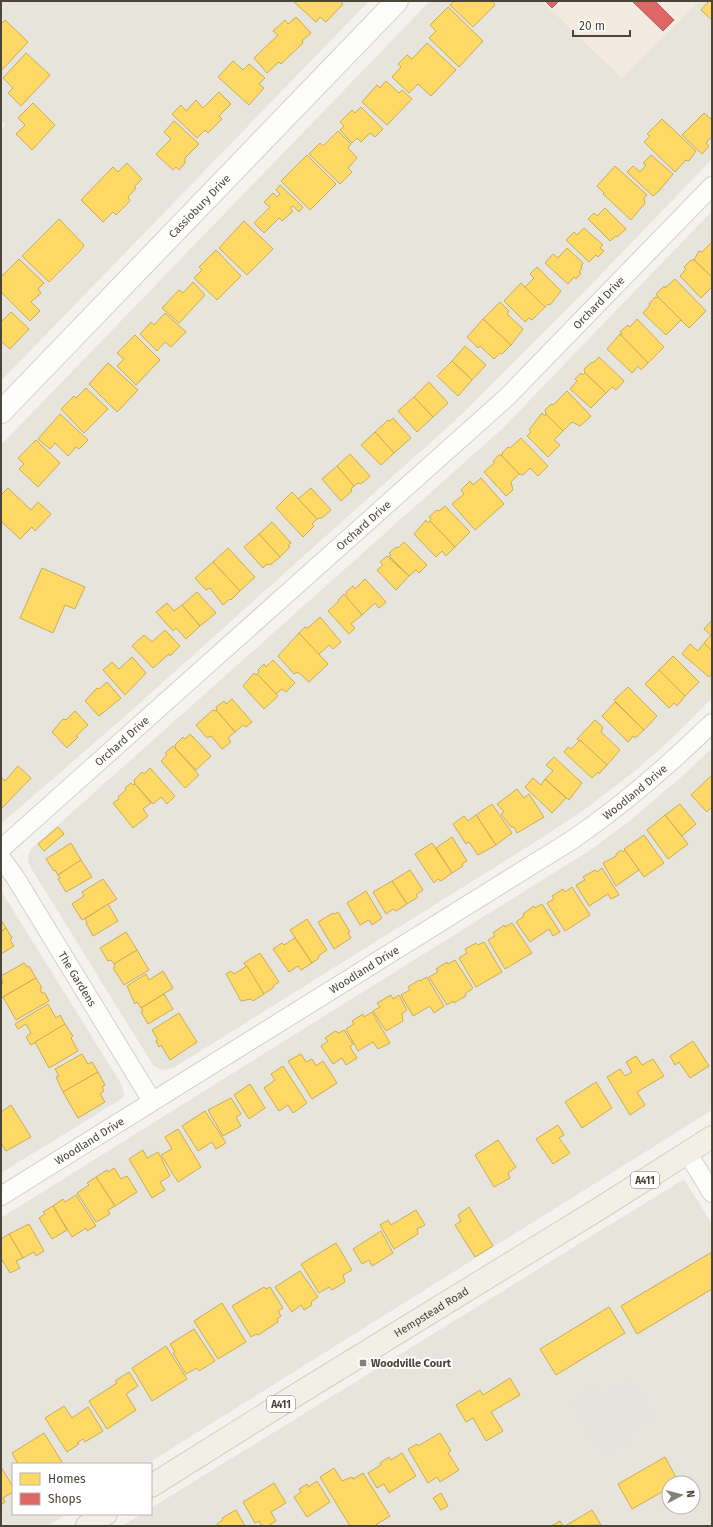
<svg xmlns="http://www.w3.org/2000/svg" width="713" height="1527" viewBox="0 0 713 1527" font-family="'Fira Sans',sans-serif">
<rect width="100%" height="100%" fill="#f4f2ee"/>
<g fill="#e7e4dc" fill-rule="evenodd">
<polygon points="1,1 369,1 1,381 1,130 5,125 1,121"/>
<polygon points="430,1 542,1 622,78 699,1 712,1 712,159 587,289 460,416 114,726 4,821 1,823 1,445"/>
<polygon points="712,211 712,698 671,739 635,771 584,810 532,844 173,1068 163,1070 157,1068 153,1065 31,868 28,861 28,855 31,849 503,428"/>
<polygon points="712,748 712,1110 147,1464 13,1464 13,1514 67,1514 48,1526 1,1526 1,1218 592,849 628,822 678,780"/>
<polygon points="1,891 122,1085 124,1095 123,1098 1,1173"/>
<path d="M684,1179L712,1224V1526H122L142,1514H151V1508ZM669,1483H693V1507H669Z"/>
</g>
<polygon fill="#f3ebdf" points="542,1 699,1 622,78"/>
<polygon fill="#e6e3df" points="630,1379 653,1416 623,1434 628,1442 605,1457 572,1403 595,1388 601,1397"/>
<g fill="#ffd966" stroke="#c9ac58">
<polygon points="293,1 340,1 343,4 326,22 320,17 316,22"/>
<polygon points="454,1 492,1 495,5 473,27 450,5"/>
<polygon points="709,1 712,1 712,20 701,10"/>
<polygon points="448,7 483,41 459,67 429,38 436,31 430,25"/>
<polygon points="296,17 311,33 302,41 303,43 281,64 279,62 267,73 254,58 278,35 273,31 285,20 288,24"/>
<polygon points="5,20 28,42 1,71 1,24"/>
<polygon points="427,43 456,70 431,96 418,84 409,93 392,77 401,67 398,64 407,55 412,59"/>
<polygon points="26,53 50,75 21,106 8,93 13,88 3,78"/>
<polygon points="233,61 243,70 249,64 265,78 259,84 264,88 249,105 218,77"/>
<polygon points="386,81 399,93 402,90 412,99 387,125 362,102 377,85 380,88"/>
<polygon points="219,92 231,104 219,116 222,119 208,133 205,130 197,138 172,114 181,105 186,111 196,100 203,108"/>
<polygon points="33,103 55,125 32,150 16,134 25,125 18,118"/>
<polygon points="361,107 383,129 375,137 370,133 361,142 357,138 352,143 340,130 344,126 340,122 352,110 355,113"/>
<polygon points="704,113 712,120 712,136 706,143 709,146 702,154 682,135"/>
<polygon points="662,119 696,151 689,161 686,160 675,172 644,142 650,136 647,134"/>
<polygon points="174,121 199,144 185,158 185,163 179,170 176,167 173,170 156,154 171,139 164,132"/>
<polygon points="338,131 351,144 348,148 357,158 348,168 352,172 340,184 309,154 320,143 323,146"/>
<polygon points="307,155 336,184 310,210 281,181"/>
<polygon points="651,155 673,174 659,191 653,196 627,172 633,166 640,172 646,165 643,163"/>
<polygon points="127,163 142,179 134,187 136,188 128,197 130,201 116,215 113,212 103,222 81,200 113,167 118,172"/>
<polygon points="615,166 647,195 644,198 645,203 631,220 603,194 604,193 597,186"/>
<polygon points="280,185 303,207 299,212 293,206 290,208 293,211 282,221 279,218 264,233 254,223 270,207 264,202 273,193 277,197 280,194 276,190"/>
<polygon points="605,208 626,229 617,237 616,236 610,241 588,219 594,213 597,216"/>
<polygon points="59,219 84,245 81,250 49,282 22,256"/>
<polygon points="244,221 273,249 247,275 219,248"/>
<polygon points="584,228 603,245 600,248 604,251 598,257 596,255 589,262 566,240 574,232 577,235"/>
<polygon points="712,242 712,277 694,260 699,251 702,252"/>
<polygon points="567,248 583,263 581,267 582,268 579,272 581,273 576,279 574,277 568,284 545,263 553,254 558,258"/>
<polygon points="216,250 241,276 217,300 194,278 202,270 199,267"/>
<polygon points="19,259 44,283 38,289 41,293 31,302 40,311 30,321 1,292 1,282 2,281 1,277"/>
<polygon points="691,260 694,260 712,277 712,287 701,298 680,276 686,269 684,267"/>
<polygon points="537,267 561,291 550,305 548,304 545,307 525,287 534,278 530,274"/>
<polygon points="675,279 706,311 689,328 658,297 656,294 664,286 665,288"/>
<polygon points="193,282 205,295 179,323 162,308 179,290 183,293"/>
<polygon points="521,283 545,307 532,320 529,318 525,322 504,301"/>
<polygon points="655,297 657,298 658,297 681,320 666,335 643,313 650,305 649,304"/>
<polygon points="500,302 509,311 507,314 523,329 511,345 483,319"/>
<polygon points="11,312 29,329 10,349 1,341 1,322"/>
<polygon points="165,313 186,332 171,347 165,342 157,351 140,334 151,322 154,325"/>
<polygon points="483,319 511,345 502,354 500,353 494,359 480,346 478,348 467,337"/>
<polygon points="637,319 664,347 648,363 621,335 622,334 620,332 628,325 630,327"/>
<polygon points="620,334 648,363 641,370 638,366 632,373 607,349"/>
<polygon points="135,335 160,360 136,385 117,366 124,359 117,353"/>
<polygon points="465,346 486,365 472,380 452,361"/>
<polygon points="599,357 624,381 616,390 612,387 606,393 585,373 584,369 592,362 593,363"/>
<polygon points="452,361 472,380 458,396 437,376"/>
<polygon points="108,363 138,390 117,412 89,384"/>
<polygon points="581,373 583,375 585,373 606,393 591,408 570,389 577,381 575,379"/>
<polygon points="429,382 448,403 433,417 414,397"/>
<polygon points="86,388 108,409 84,433 61,409 74,396 76,398"/>
<polygon points="567,391 591,416 580,426 572,422 563,431 546,414 545,410 551,404 553,405"/>
<polygon points="414,397 433,417 417,432 398,411"/>
<polygon points="542,413 545,416 546,414 563,431 554,440 560,445 548,457 527,436 531,432 529,430"/>
<polygon points="60,414 88,440 79,449 76,447 68,456 55,443 50,449 38,439"/>
<polygon points="393,418 411,438 394,453 375,432 388,420 390,421"/>
<polygon points="375,432 394,453 381,465 361,445"/>
<polygon points="521,438 548,466 538,476 530,468 523,475 519,474 501,455 503,454 502,453 508,447 510,448"/>
<polygon points="36,440 60,463 38,487 19,469 24,464 18,458"/>
<polygon points="350,454 370,476 361,484 358,483 354,486 337,466"/>
<polygon points="499,455 501,455 519,474 511,482 513,490 506,496 484,472 495,462 493,461"/>
<polygon points="337,466 354,486 351,489 352,491 341,501 322,479"/>
<polygon points="481,478 504,504 475,530 452,504 464,494 461,490 470,481 473,485"/>
<polygon points="8,488 31,510 38,502 51,514 35,531 32,527 20,539 1,521 1,495"/>
<polygon points="311,488 331,510 322,518 319,518 317,519 298,499"/>
<polygon points="292,492 317,519 312,524 314,526 303,537 276,508"/>
<polygon points="445,506 470,532 455,547 430,521 431,519 429,517 437,510 439,511"/>
<polygon points="426,520 428,523 430,521 455,547 446,556 442,551 436,557 414,534"/>
<polygon points="272,522 291,543 288,546 290,547 280,557 259,534"/>
<polygon points="259,534 280,557 270,565 267,564 263,568 244,547"/>
<polygon points="404,542 427,565 419,573 416,570 409,576 389,556 391,555 389,553 396,547 398,548"/>
<polygon points="228,548 255,577 240,591 213,562"/>
<polygon points="387,556 409,576 396,590 377,570 383,565 380,562"/>
<polygon points="213,562 240,591 231,600 230,599 223,605 210,588 206,590 195,578"/>
<polygon points="42,568 85,587 75,609 65,605 53,633 20,618"/>
<polygon points="365,579 386,602 379,608 375,603 362,615 345,596 347,594 346,592 353,586 355,589"/>
<polygon points="197,592 216,613 200,626 182,605"/>
<polygon points="344,594 362,615 351,624 355,628 349,634 328,611 339,601 338,600"/>
<polygon points="167,603 174,611 182,605 200,626 186,639 176,628 173,631 156,612"/>
<polygon points="320,617 341,642 333,649 329,645 318,655 299,633 305,627 308,628"/>
<polygon points="711,621 712,622 712,651 704,643 711,635 704,629"/>
<polygon points="165,630 180,646 170,656 169,654 153,668 132,646 144,635 152,642"/>
<polygon points="299,633 328,664 309,682 298,672 294,674 278,656"/>
<polygon points="704,643 712,651 712,674 709,677 682,654 690,644 698,651"/>
<polygon points="673,656 699,682 685,696 659,670"/>
<polygon points="132,657 146,673 125,695 103,670 112,662 119,669"/>
<polygon points="273,660 295,683 286,692 282,689 276,694 257,674 259,672 258,670 264,664 266,667"/>
<polygon points="659,670 685,696 677,706 674,703 669,708 645,684"/>
<polygon points="254,673 256,675 257,674 278,696 264,709 243,686"/>
<polygon points="107,682 121,698 99,716 85,701 97,688 99,689"/>
<polygon points="628,687 657,716 644,730 614,700"/>
<polygon points="232,699 252,722 246,727 243,725 235,732 217,711 216,707 224,701 226,704"/>
<polygon points="615,702 644,730 635,738 633,736 628,742 602,716"/>
<polygon points="213,710 217,711 235,732 228,738 231,742 222,749 211,736 207,738 196,725"/>
<polygon points="75,711 88,725 76,736 78,737 67,748 52,732 63,719 66,720"/>
<polygon points="595,720 603,727 601,732 620,750 607,765 577,739"/>
<polygon points="190,734 211,756 196,770 175,748 176,746 175,745 183,737 185,739"/>
<polygon points="580,740 607,765 599,774 598,772 592,778 564,752 568,747 571,749"/>
<polygon points="173,746 199,775 185,788 161,761 167,755 165,753"/>
<polygon points="554,757 582,783 569,800 545,779 553,771 546,765"/>
<polygon points="18,766 31,778 2,808 1,807 1,777 5,781"/>
<polygon points="150,768 175,796 167,804 161,797 153,804 135,784 134,780 142,772 144,774"/>
<polygon points="712,775 712,807 707,812 691,795"/>
<polygon points="533,778 541,785 545,779 566,798 552,813 525,787"/>
<polygon points="131,783 133,785 135,784 151,803 143,809 148,816 133,828 113,803 119,799 118,797 126,790 125,788"/>
<polygon points="517,789 524,798 529,794 544,817 517,833 514,827 511,827 501,814 504,812 497,804"/>
<polygon points="492,804 512,833 496,845 476,815"/>
<polygon points="680,804 696,824 682,836 665,815"/>
<polygon points="476,815 496,845 478,855 469,842 466,844 453,824 464,816 468,821"/>
<polygon points="665,815 688,844 668,859 647,830"/>
<polygon points="58,827 64,834 44,851 38,844"/>
<polygon points="644,835 664,863 644,877 624,849"/>
<polygon points="452,837 467,861 462,864 463,866 452,873 436,848"/>
<polygon points="71,843 81,860 58,875 55,870 54,871 46,859"/>
<polygon points="432,843 452,873 441,881 438,879 434,883 415,854"/>
<polygon points="621,850 623,852 625,850 639,870 616,886 603,863 616,856 616,854"/>
<polygon points="81,860 92,877 66,892 58,879 60,878 58,875"/>
<polygon points="602,868 619,895 611,899 608,894 589,906 576,885 585,880 583,877 595,870 597,872"/>
<polygon points="410,870 423,890 416,895 418,897 407,904 392,881"/>
<polygon points="103,879 117,899 82,920 72,904 84,896 82,892"/>
<polygon points="392,881 407,904 396,911 393,909 386,914 373,892"/>
<polygon points="572,887 590,915 565,931 547,903 554,899 552,896 563,889 565,892"/>
<polygon points="366,891 382,918 372,925 369,920 360,925 347,903"/>
<polygon points="108,904 118,921 93,936 86,923 87,923 85,919"/>
<polygon points="542,904 560,932 553,936 549,929 530,942 516,922 524,916 523,914 534,906 535,908"/>
<polygon points="338,912 350,932 348,933 351,938 334,949 318,922 333,913 335,914"/>
<polygon points="307,919 327,950 318,956 319,958 312,963 290,930"/>
<polygon points="1,920 6,928 1,932"/>
<polygon points="512,923 532,953 505,969 488,940 495,936 493,933 504,925 505,927"/>
<polygon points="6,928 12,938 10,940 14,946 1,954 1,932"/>
<polygon points="126,932 137,950 114,964 111,960 108,961 100,948"/>
<polygon points="295,938 312,963 301,970 298,966 289,972 273,949 282,943 284,945"/>
<polygon points="484,942 502,972 476,987 459,958 467,953 465,949 476,943 478,945"/>
<polygon points="137,950 149,970 124,985 113,968 115,967 114,964"/>
<polygon points="260,953 279,982 273,986 274,987 264,994 244,963"/>
<polygon points="455,960 473,988 465,994 466,996 454,1003 453,1001 447,1005 429,977 438,972 436,969 447,962 448,964"/>
<polygon points="24,963 27,967 29,966 36,978 1,998 1,985 3,983 1,976"/>
<polygon points="247,966 264,994 253,1001 251,999 241,1001 226,974 231,971 234,974"/>
<polygon points="163,971 173,988 141,1008 137,1002 135,1004 127,986 146,974 149,980"/>
<polygon points="427,977 444,1006 434,1013 430,1006 413,1016 401,995 410,990 408,987 419,980 420,981"/>
<polygon points="36,978 42,988 40,989 42,993 45,993 49,1001 16,1020 3,997"/>
<polygon points="164,994 173,1009 148,1024 141,1012 143,1011 141,1008"/>
<polygon points="391,995 393,999 399,995 407,1010 402,1014 403,1021 386,1031 373,1011 380,1007 377,1003"/>
<polygon points="48,1004 56,1018 60,1015 65,1024 31,1045 26,1037 31,1033 26,1024 18,1029 15,1024"/>
<polygon points="372,1012 390,1043 378,1049 373,1042 358,1051 346,1029 354,1024 352,1021 363,1014 364,1017"/>
<polygon points="179,1013 197,1042 170,1060 161,1045 159,1047 156,1041 158,1040 152,1030"/>
<polygon points="65,1024 73,1036 71,1038 78,1051 49,1068 35,1042"/>
<polygon points="344,1030 353,1044 350,1047 357,1058 346,1065 342,1058 333,1064 321,1046 328,1041 325,1038 335,1031 339,1033"/>
<polygon points="693,1041 709,1066 690,1078 679,1062 675,1065 670,1056"/>
<polygon points="82,1054 88,1064 92,1062 98,1072 63,1092 56,1077 59,1076 55,1069"/>
<polygon points="301,1054 306,1062 312,1059 316,1066 323,1061 337,1083 312,1099 288,1061"/>
<polygon points="636,1056 642,1065 653,1059 664,1076 637,1092 645,1105 630,1115 607,1077 620,1069 625,1076 632,1072 626,1062"/>
<polygon points="283,1066 307,1103 293,1113 288,1105 279,1111 264,1088 275,1080 271,1074"/>
<polygon points="98,1072 105,1085 102,1087 104,1091 100,1094 105,1102 78,1118 63,1092"/>
<polygon points="596,1082 612,1108 582,1128 565,1102"/>
<polygon points="250,1084 265,1108 249,1119 234,1095"/>
<polygon points="231,1098 241,1114 236,1117 241,1126 223,1136 208,1110"/>
<polygon points="11,1105 31,1137 6,1151 1,1143 1,1112"/>
<polygon points="205,1111 226,1143 216,1149 212,1142 198,1151 182,1126"/>
<polygon points="558,1125 564,1135 559,1138 570,1153 553,1164 536,1139"/>
<polygon points="178,1129 201,1167 178,1182 161,1155 172,1149 165,1137"/>
<polygon points="498,1140 516,1167 508,1173 510,1178 494,1187 475,1155"/>
<polygon points="143,1150 147,1158 158,1152 170,1176 160,1182 165,1190 152,1198 129,1159"/>
<polygon points="114,1168 121,1179 127,1176 137,1192 115,1206 96,1177 107,1170 108,1172"/>
<polygon points="96,1177 115,1206 108,1210 110,1214 96,1222 77,1193 89,1185 87,1183"/>
<polygon points="76,1195 96,1226 87,1231 86,1228 72,1237 53,1206 63,1199 65,1202"/>
<polygon points="53,1206 67,1230 52,1239 39,1218 45,1214 43,1212"/>
<polygon points="469,1207 493,1246 475,1257 455,1225 461,1221 458,1215"/>
<polygon points="416,1210 425,1225 417,1229 418,1234 394,1249 380,1225 388,1220 391,1225"/>
<polygon points="29,1224 44,1251 36,1256 34,1252 23,1258 9,1234"/>
<polygon points="381,1231 393,1253 372,1266 369,1260 362,1264 353,1249"/>
<polygon points="9,1234 23,1258 16,1261 20,1268 10,1273 1,1258 1,1239"/>
<polygon points="336,1243 352,1270 343,1275 345,1282 332,1290 329,1287 319,1293 301,1264"/>
<polygon points="712,1252 712,1289 637,1334 621,1306"/>
<polygon points="300,1271 318,1297 311,1302 312,1305 304,1310 301,1305 292,1312 275,1287"/>
<polygon points="264,1287 266,1289 270,1287 283,1308 278,1311 281,1316 277,1319 278,1322 258,1335 256,1334 251,1337 232,1306"/>
<polygon points="222,1303 246,1342 218,1359 194,1321"/>
<polygon points="609,1307 625,1333 556,1375 540,1349"/>
<polygon points="194,1329 215,1361 199,1371 197,1368 186,1374 173,1353 175,1352 170,1344"/>
<polygon points="166,1346 187,1379 152,1401 132,1368"/>
<polygon points="129,1372 138,1386 126,1394 136,1410 107,1429 89,1401 117,1383 115,1381"/>
<polygon points="510,1378 520,1395 491,1412 503,1431 486,1441 473,1418 466,1422 456,1405 480,1390 483,1395"/>
<polygon points="64,1406 72,1418 88,1407 103,1431 85,1442 83,1439 77,1443 79,1444 67,1452 45,1418"/>
<polygon points="44,1433 62,1462 59,1464 18,1464 12,1453"/>
<polygon points="440,1433 451,1451 448,1453 459,1470 440,1482 437,1477 428,1483 408,1449 417,1444 418,1446"/>
<polygon points="402,1453 416,1476 389,1493 384,1484 377,1488 368,1473 381,1465 380,1463 389,1457 391,1460"/>
<polygon points="665,1457 679,1483 669,1483 669,1488 632,1509 618,1484"/>
<polygon points="1,1467 13,1487 13,1492 3,1498 5,1502 1,1505"/>
<polygon points="334,1468 342,1481 352,1477 353,1479 363,1473 390,1516 374,1526 350,1526 320,1477"/>
<polygon points="317,1481 330,1502 307,1517 294,1497 301,1492 299,1489 307,1484 308,1487"/>
<polygon points="274,1483 286,1503 271,1512 276,1521 268,1526 262,1526 259,1521 255,1523 243,1502"/>
<polygon points="441,1493 448,1506 441,1510 433,1498"/>
<polygon points="236,1510 245,1526 218,1526 217,1524 223,1520 222,1518"/>
<polygon points="592,1510 601,1525 565,1526"/>
<polygon points="560,1521 563,1526 551,1526"/>
</g>
<g fill="#e06666" stroke="#b35c58">
<polygon points="545,1 559,1 552,8"/>
<polygon points="632,1 655,1 674,20 663,31"/>
</g>
<g fill="none" stroke-linecap="round" stroke-linejoin="round">
<defs>
<g id="minor">
<path id="s1" d="M1,849L507,397L712,186"/>
<path id="s2" d="M1,858L15,877L152,1101"/>
<polyline points="687,1152 712,1193"/>
<path id="s3" d="M1,1196L572,840C623,805 668,766 712,723"/>
</g>
<g id="tertiary">
<path id="s4" d="M1,412L397,1"/>
</g>
<g id="primary">
<path id="s5" d="M151,1486L288,1400L602,1207L712,1137"/>
<polyline points="87,1526 106,1514"/>
</g>
</defs>
<use href="#minor" stroke="#d2d0cb" stroke-width="20"/>
<use href="#tertiary" stroke="#d2d0cb" stroke-width="24"/>
<use href="#primary" stroke="#d6cebb" stroke-width="24"/>
<use href="#minor" stroke="#fdfdfc" stroke-width="18"/>
<use href="#tertiary" stroke="#fdfdfc" stroke-width="22"/>
<use href="#primary" stroke="#f2efe6" stroke-width="22"/>
</g>
<rect fill="#868178" stroke="#fff" stroke-width="1.5" x="359" y="1359" width="8" height="8" rx="2"/>
<g text-anchor="middle" stroke-width="4" stroke-linejoin="round" paint-order="stroke">
<g fill="#fff" stroke="#817c74" stroke-width="1">
<rect x="631" y="1172" width="28" height="16" rx="3"/>
<rect x="267" y="1396" width="28" height="16" rx="3"/>
</g>
<g font-size="10" font-weight="bold" fill="#4b4439">
<text x="645" y="1184">A411</text>
<text x="281" y="1408">A411</text>
</g>
<g font-size="11" fill="#4b4439" stroke="#fff">
<text dy="4" stroke="none"><textPath href="#s4" startOffset="286">Cassiobury Drive</textPath></text>
<text dy="4" stroke="none"><textPath href="#s1" startOffset="810">Orchard Drive</textPath></text>
<text dy="4" stroke="none"><textPath href="#s1" startOffset="486">Orchard Drive</textPath></text>
<text dy="4" stroke="none"><textPath href="#s1" startOffset="162">Orchard Drive</textPath></text>
<text dy="4" stroke="none"><textPath href="#s3" startOffset="752">Woodland Drive</textPath></text>
<text dy="4" stroke="none"><textPath href="#s3" startOffset="428">Woodland Drive</textPath></text>
<text dy="4" stroke="none"><textPath href="#s2" startOffset="143">The Gardens</textPath></text>
<text dy="4" stroke="none"><textPath href="#s3" startOffset="104">Woodland Drive</textPath></text>
<text dy="4" stroke="none"><textPath href="#s5" startOffset="330">Hempstead Road</textPath></text>
</g>
<g font-size="11" font-weight="bold" fill="#4b4439" stroke="#fff" text-anchor="start">
<text x="371" y="1367">Woodville Court</text>
</g>
</g>
<rect width="713" height="1527" fill="none" stroke="#4b4439" stroke-width="4"/>
<rect x="12" y="1463" width="140" height="52" fill="#ffffff" stroke="#b7b4b0"/>
<rect x="20" y="1473" width="20" height="12" fill="#ffd966" stroke="#b7b4b0"/>
<text x="48" y="1483" font-size="12" fill="#4b4439">Homes</text>
<rect x="20" y="1493" width="20" height="12" fill="#e06666" stroke="#b7b4b0"/>
<text x="48" y="1503" font-size="12" fill="#4b4439">Shops</text>
<g transform="translate(681 1495) rotate(83)"><circle r="19" fill="#ffffff" stroke="#b7b4b0"/>
<path d="M0-3L7 15L0 10L-7 15Z" fill="#868178"/>
<text y="-6" font-size="11" font-weight="bold" text-anchor="middle" fill="#4b4439">N</text>
</g>
<path d="M573 30v6h57v-6" fill="none" stroke="#4b4439" stroke-width="2"/>
<text x="579" y="30" font-size="12" fill="#4b4439" stroke="#ffffff" stroke-width="3" paint-order="stroke">20 m</text>
</svg>
